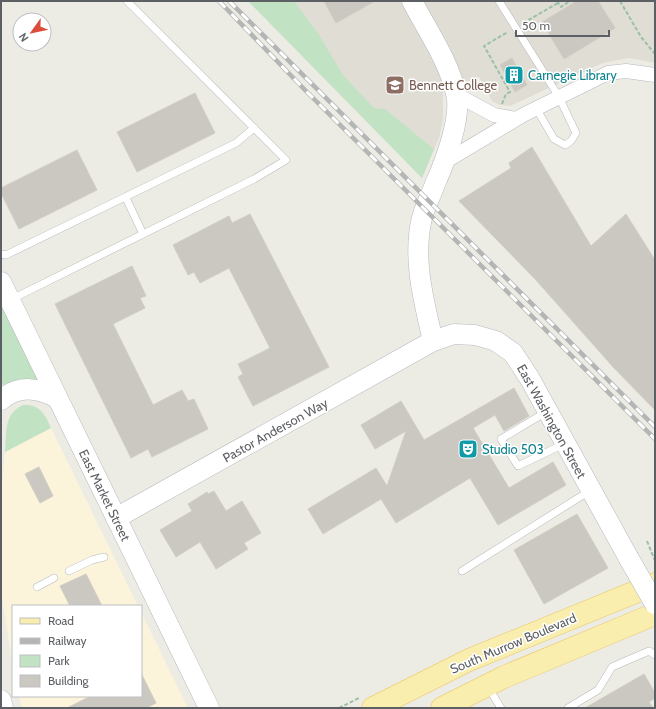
<svg xmlns="http://www.w3.org/2000/svg" width="656" height="709" viewBox="0 0 656 709" font-family="Cabin,sans-serif">
<rect width="100%" height="100%" fill="#edece4"/>
<g fill="#fbf4db">
<polygon points="51,428 138,606 13,606 13,668 1,591 1,495 5,452"/>
<polygon points="141,612 188,708 22,708 19,696 141,696"/>
</g>
<polygon fill="#e0ddd5" points="248,1 655,1 655,63 629,58 603,63 510,106 499,105 492,101 479,77 443,92 443,120 439,138 422,178"/>
<g fill="#c2e3c3">
<polygon points="248,1 294,1 318,33 343,75 374,108 385,109 434,149 422,178"/>
<polygon points="1,308 5,310 38,376 38,380 35,383 4,386 2,384"/>
<path d="M23,405C40,404 45,414 51,428L5,452C7,433 3,414 23,405Z"/>
</g>
<g fill="#cbc8c2" stroke="#d2cdc3">
<polygon points="324,1 375,1 336,23"/>
<polygon points="577,1 598,1 615,28 564,59 542,22"/>
<polygon points="512,58 527,85 515,92 500,65"/>
<polygon points="195,93 215,133 137,172 117,132"/>
<polygon points="532,147 591,246 626,214 655,260 655,410 614,368 535,279 459,201 511,168 509,163"/>
<polygon points="77,150 97,190 19,229 1,193 1,188"/>
<polygon points="250,214 329,367 253,406 238,377 243,374 238,364 270,348 229,268 200,283 194,272 188,275 173,245 229,216 232,223"/>
<polygon points="132,266 146,296 140,298 145,308 113,324 153,405 182,390 188,401 194,399 208,429 152,457 148,449 131,458 55,304"/>
<polygon points="514,388 529,416 504,431 495,415 473,428 509,488 553,462 566,485 498,525 470,478 396,523 381,499 323,534 308,509 376,468 387,486 406,431 375,449 361,425 401,401 424,440"/>
<polygon points="39,467 53,496 40,503 25,474"/>
<polygon points="214,491 226,511 242,501 261,533 244,543 248,549 216,569 200,542 176,557 160,530 192,511 188,504 207,492 208,494"/>
<polygon points="577,514 608,568 544,604 514,550"/>
<polygon points="86,574 102,606 70,606 60,586"/>
<polygon points="141,673 156,703 146,708 67,708 91,696 141,696"/>
<polygon points="644,674 655,693 655,698 649,702 653,708 585,708"/>
</g>
<g fill="none" stroke-linecap="round" stroke-linejoin="round">
<defs>
<g id="lane">
<polyline points="499,1 559,97 576,133 571,141 565,145 554,139 536,108"/>
<polyline points="126,198 143,234"/>
<polyline points="1,254 6,255 236,143 254,128"/>
<polyline points="10,300 254,179 286,160 127,1"/>
<polyline points="546,412 501,439 518,466 564,444"/>
<polyline points="69,571 92,560 104,557"/>
<polyline points="462,571 591,490"/>
<polyline points="37,587 54,578"/>
<polyline points="488,687 501,708"/>
<polyline points="568,708 598,690 612,667 649,651 655,655"/>
</g>
<g id="street">
<polyline points="457,95 494,115 516,119"/>
<polyline points="443,163 523,115 608,73 626,71 655,75"/>
</g>
<g id="secondary">
<path d="M412,1C427,30 449,61 456,94C462,117 445,162 435,184C431,196 425,206 422,218C412,258 424,302 433,341"/>
<polyline points="1,282 209,708"/>
<path d="M1,400C19,384 39,388 57,398"/>
<polyline points="116,518 433,341 454,334 475,335 496,341 513,353 530,379 628,557"/>
<polyline points="1,700 3,708"/>
</g>
<g id="primary">
<polyline points="373,708 469,660 655,584"/>
<polyline points="442,708 504,677 655,614"/>
</g>
</defs>
<use href="#lane" stroke="#b6b9bd" stroke-width="8"/>
<use href="#street" stroke="#b6b9bd" stroke-width="15"/>
<use href="#secondary" stroke="#b5b8bd" stroke-width="21"/>
<use href="#primary" stroke="#e7c564" stroke-width="23"/>
<g stroke="#9ac1a6" stroke-width="2" stroke-dasharray="4 2" stroke-linecap="butt">
<polyline points="557,1 561,7 570,1"/>
<polyline points="620,1 641,37 655,54"/>
<polyline points="523,23 558,3"/>
<polyline points="502,104 506,94 510,92 484,46 508,32"/>
<polyline points="647,541 655,561"/>
<polyline points="339,708 359,698"/>
</g>
<use href="#lane" stroke="#fff" stroke-width="7"/>
<use href="#street" stroke="#fff" stroke-width="14"/>
<use href="#secondary" stroke="#fff" stroke-width="20"/>
<use href="#primary" stroke="#f9eeae" stroke-width="22"/>
<defs>
<g id="rail">
<polyline points="219,1 305,90 655,439"/>
<polyline points="229,1 655,427"/>
</g>
</defs>
<use href="#rail" stroke="#b4b5b5" stroke-width="4.5"/>
<use href="#rail" stroke="#fff" stroke-width="3" stroke-dasharray="9" stroke-linecap="butt"/>
<defs>
<polyline id="secondary-bridge" points="628,557 655,604"/>
</defs>
<use href="#secondary-bridge" stroke="#b5b8bd" stroke-width="21" stroke-linecap="butt"/>
<use href="#secondary-bridge" stroke="#fff" stroke-width="20"/>
</g>
<defs>
<symbol id="building-square" viewBox="-11 -11 22 22"><rect x="-9" y="-9" width="18" height="18" rx="4" fill="#0f9aa8" stroke="#fff"/><path d="M-4-6H4V6H1V3H-1V6H-4ZM-2.5-4.3h1.7v1.8h-1.7ZM.8-4.3h1.7v1.8H.8ZM-2.5-1h1.7V.8h-1.7ZM.8-1h1.7V.8H.8Z" fill="#fff"/></symbol>
<symbol id="university-square" viewBox="-11 -11 22 22"><rect x="-9" y="-9" width="18" height="18" rx="4" fill="#8d6e63" stroke="#fff"/><path d="M0-5L7-2L0 1L-7-2ZM-4 1L0 2.5L4 1V4Q0 6-4 4Z" fill="#fff"/></symbol>
<symbol id="theatre-square" viewBox="-11 -11 22 22"><rect x="-9" y="-9" width="18" height="18" rx="4" fill="#0f9aa8" stroke="#fff"/><path d="M-5-5.5Q0-4 5-5.5V0Q5 5 0 6Q-5 5-5 0ZM-3.3-2.5H-1v1.5H-3.3ZM1-2.5H3.3v1.5H1ZM-2.8 1Q0 5.5 2.8 1Z" fill="#fff"/></symbol>
</defs>
<g fill-rule="evenodd">
<use href="#building-square" x="503" y="64" width="22" height="22"/>
<use href="#university-square" x="384" y="74" width="22" height="22"/>
<use href="#theatre-square" x="457" y="438" width="22" height="22"/>
</g>
<g text-anchor="middle" stroke-width="3" stroke-linejoin="round" paint-order="stroke">
<g font-size="13" fill="#0d838f" stroke="#fff" text-anchor="start">
<text x="528" y="80">Carnegie Library</text>
<text x="482" y="454">Studio 503</text>
</g>
<g font-size="13" fill="#785e54" stroke="#fff" text-anchor="start">
<text x="409" y="90">Bennett College</text>
</g>
<g font-size="13" fill="#5c5f63" stroke="#fff">
<text transform="translate(552 421) rotate(61)" y="5">East Washington Street</text>
<text transform="translate(275 430) rotate(-29)" y="5">Pastor Anderson Way</text>
<text transform="translate(105 495) rotate(64)" y="5">East Market Street</text>
<text transform="translate(513 643) rotate(-23)" y="5">South Murrow Boulevard</text>
</g>
</g>
<rect width="656" height="709" fill="none" stroke="#5c5f63" stroke-width="4"/>
<rect x="12" y="605" width="130" height="92" fill="#ffffff" stroke="#bebfc1"/>
<rect x="20" y="618" width="20" height="6" fill="#f9eeae" stroke="#bebfc1"/>
<text x="48" y="625" font-size="12" fill="#5c5f63">Road</text>
<rect x="20" y="638" width="20" height="6" fill="#b4b5b5" stroke="#bebfc1"/>
<text x="48" y="645" font-size="12" fill="#5c5f63">Railway</text>
<rect x="20" y="655" width="20" height="12" fill="#c2e3c3" stroke="#bebfc1"/>
<text x="48" y="665" font-size="12" fill="#5c5f63">Park</text>
<rect x="20" y="675" width="20" height="12" fill="#cbc8c2" stroke="#bebfc1"/>
<text x="48" y="685" font-size="12" fill="#5c5f63">Building</text>
<g transform="translate(32 32) rotate(237)"><circle r="19" fill="#ffffff" stroke="#bebfc1"/>
<path d="M0-3L7 15L0 10L-7 15Z" fill="#dc4c3b"/>
<text y="-6" font-size="11" font-weight="bold" text-anchor="middle" fill="#5c5f63">N</text>
</g>
<path d="M516 30v6h93v-6" fill="none" stroke="#5c5f63" stroke-width="2"/>
<text x="522" y="30" font-size="12" fill="#5c5f63" stroke="#ffffff" stroke-width="3" paint-order="stroke">50 m</text>
</svg>
